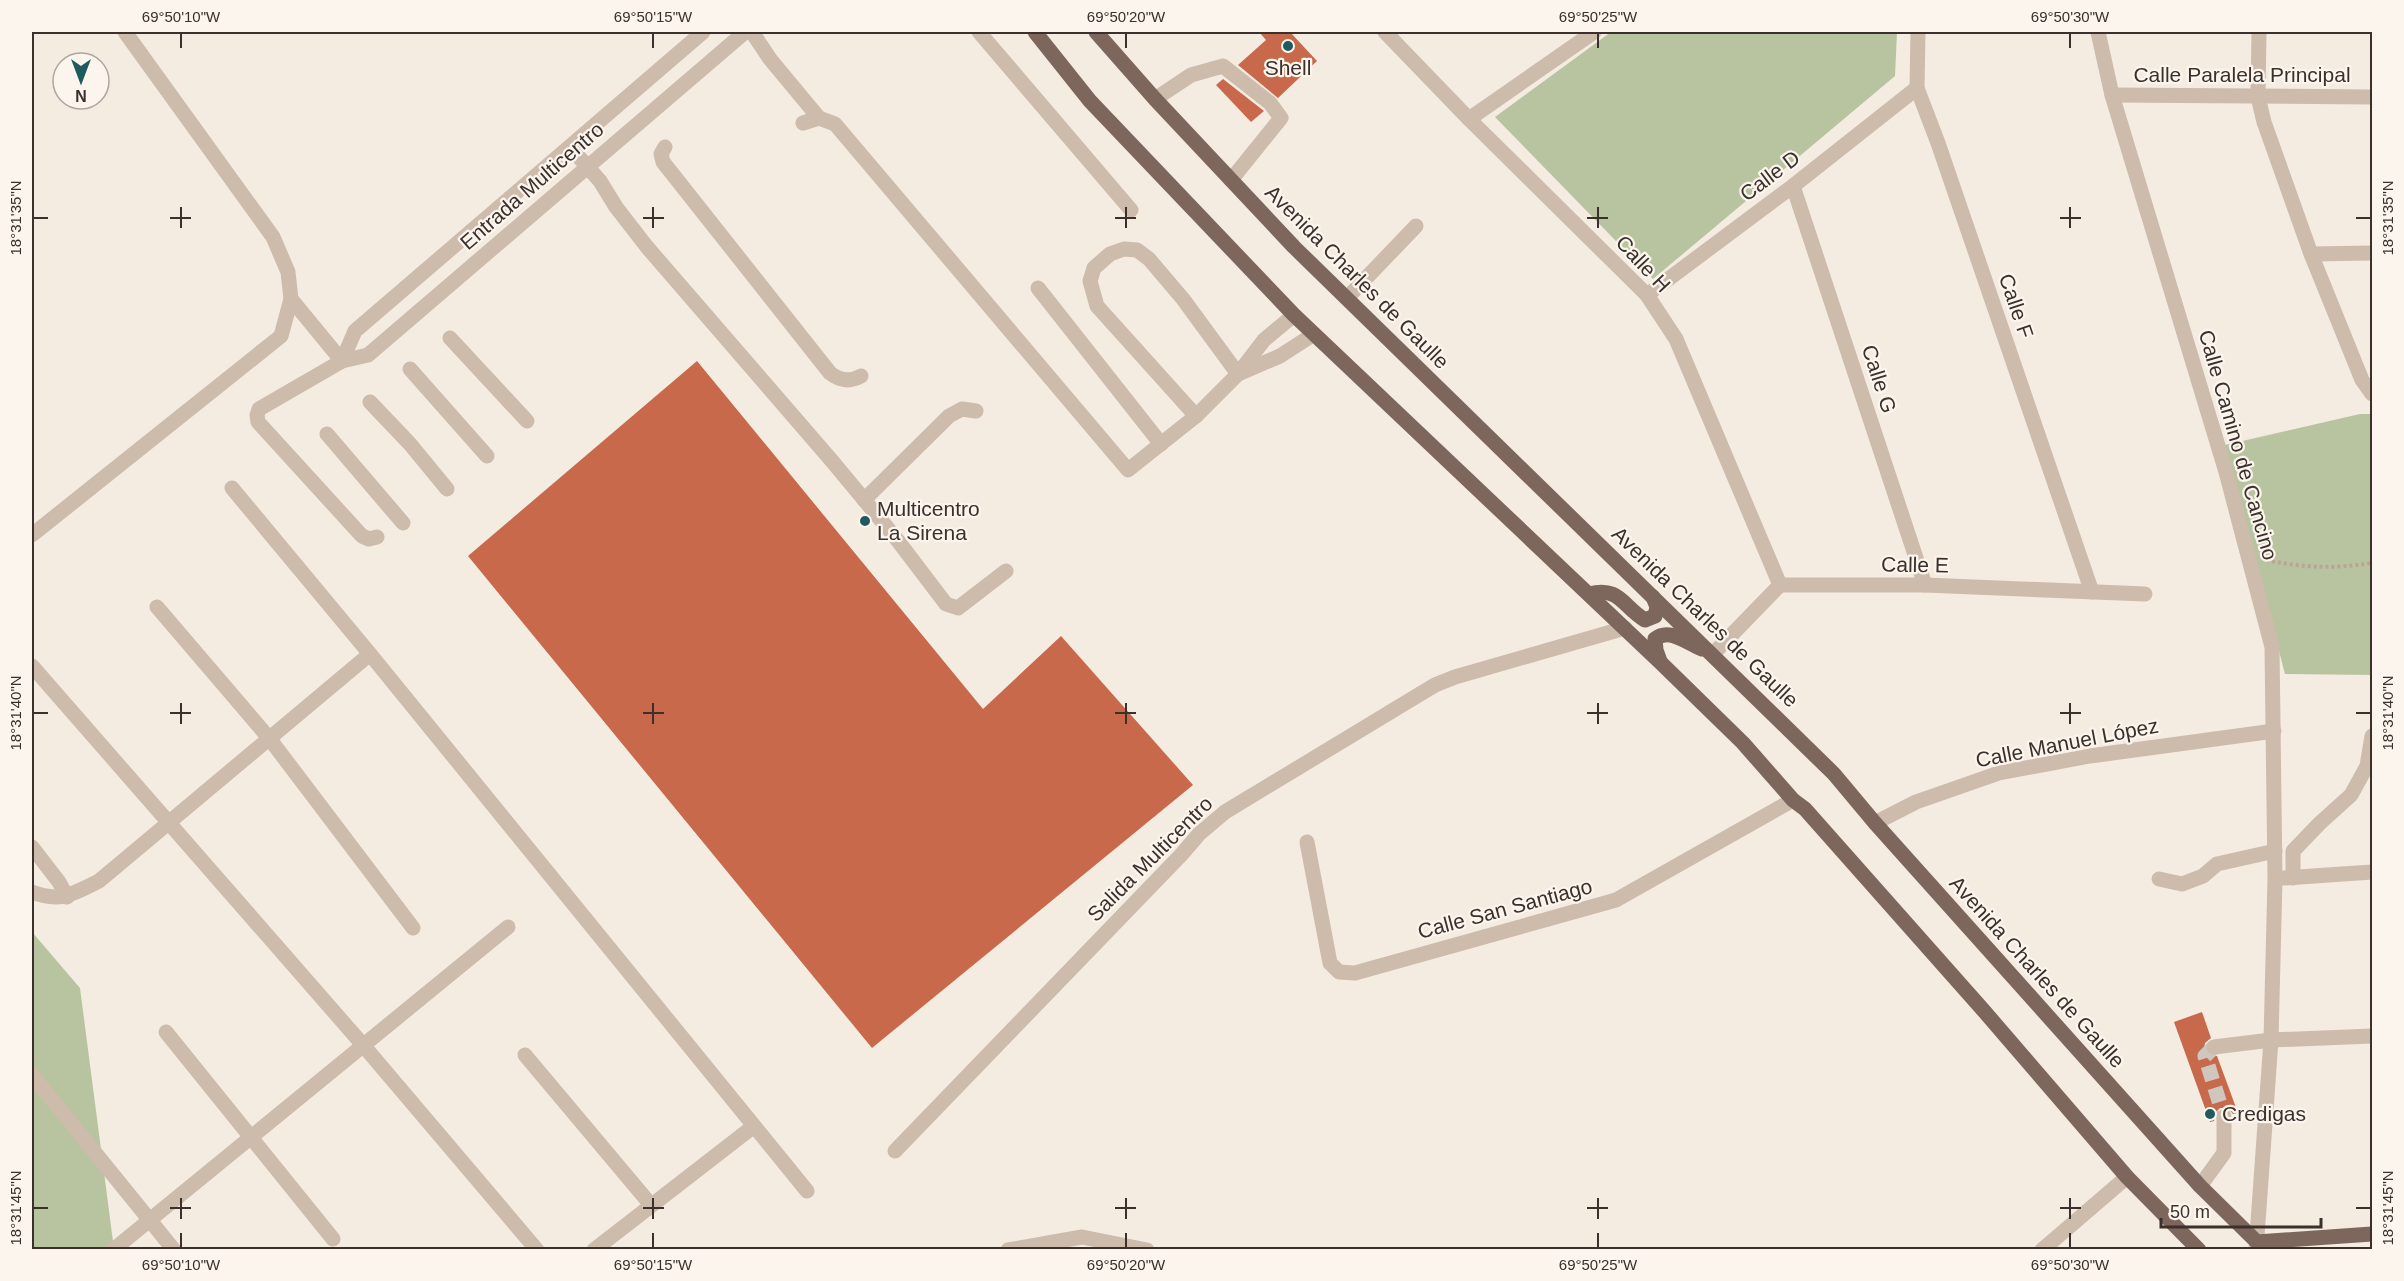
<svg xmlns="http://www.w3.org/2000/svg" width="2404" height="1281" viewBox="0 0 2404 1281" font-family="Helvetica,sans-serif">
<rect width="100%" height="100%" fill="#f4ebe1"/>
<g fill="#b8c4a0">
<polygon points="1611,32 1897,32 1895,76 1653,279 1495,117"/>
<polygon points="2360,414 2372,414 2372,675 2285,674 2225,445"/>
<polygon points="32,932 80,988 114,1249 32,1249"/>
</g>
<g fill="#c8694b">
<polygon points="1259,32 1290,32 1317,61 1278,98 1238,65 1266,40"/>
<polygon points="1223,79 1264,111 1251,122 1216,85"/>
<polygon points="697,361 983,709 1061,636 1193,785 872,1048 468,556"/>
<polygon points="2202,1012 2211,1038 2205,1043 2204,1049 2210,1056 2217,1056 2238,1113 2233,1114 2228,1108 2220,1108 2215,1113 2214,1121 2210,1122 2174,1022"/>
</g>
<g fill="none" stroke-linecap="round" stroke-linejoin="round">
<polyline stroke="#cfc6bd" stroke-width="15" stroke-dasharray="15 8" stroke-linecap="butt" points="2214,1047 2205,1056 2224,1117"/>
<path stroke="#b9a596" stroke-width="4" stroke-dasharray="3 3" stroke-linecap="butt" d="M2266,560C2306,568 2332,569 2372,563"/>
<g stroke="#cdbbac" stroke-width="15">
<polyline points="752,32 770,59 819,118"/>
<polyline points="979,32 1131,210"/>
<polyline points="1385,32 1469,119 1647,295 1676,339 1780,585"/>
<polyline points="1918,32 1917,88 1938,143 2092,592"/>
<polyline points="2098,32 2112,95 2226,472 2272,647 2275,879 2271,1040 2256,1250"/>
<polyline points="2259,32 2258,97 2264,122 2311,254 2362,380 2372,394"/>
<polyline points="2112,95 2372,97"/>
<polyline points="1155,99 1191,75 1223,66 1270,103 1281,118 1231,180"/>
<polyline points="1469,119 1594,32"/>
<polyline points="803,123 819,118 835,124 1128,470 1196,416 1238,374 1264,340 1294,315"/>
<polyline points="570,147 600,181 616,207 647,247 832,461 895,537 946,604 958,608 1006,571"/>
<path d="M665,147L661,154L663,162L830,373C840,381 850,382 861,376"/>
<polyline points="1793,186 1925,585"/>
<polyline points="2311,254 2372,253"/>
<polyline points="1038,288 1161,444"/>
<polyline points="1647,295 1793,186 1917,88"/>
<polyline points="1347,298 1416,226"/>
<polyline points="291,299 342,361"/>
<polyline points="450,338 527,421"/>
<polyline points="342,361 355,331 703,32"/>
<polyline points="410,369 487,456"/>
<polyline points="1238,374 1280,356 1314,334"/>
<polyline points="370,402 410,444 447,489"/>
<polyline points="1196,416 1097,306 1090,281 1094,268 1110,254 1124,249 1137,250 1149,259 1183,299 1238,374"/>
<polyline points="327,434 403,523"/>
<polyline points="232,488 370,654 807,1191"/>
<polyline points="864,500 949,416 962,409 976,411"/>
<polyline points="32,535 281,336 291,299 288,272 273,237 125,32"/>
<polyline points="377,537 369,539 362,536 258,422 257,415 259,409 342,361 368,355 745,32"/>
<polyline points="157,607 269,738 413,928"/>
<polyline points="1713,654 1780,585 1925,585 2145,594"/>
<polyline points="32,666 363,1045 537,1250"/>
<polyline points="1875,823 1916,802 1999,773 2090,756 2274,731"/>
<polyline points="1307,842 1330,963 1339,972 1355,973 1616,900 1793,800"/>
<polyline points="32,847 59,882 67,897"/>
<polyline points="2284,878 2372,872"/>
<polyline points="2293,878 2293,851 2320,823 2351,795 2367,766 2372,736"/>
<polyline points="2159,879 2182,884 2203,876 2217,864 2275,851"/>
<path d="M32,892C60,903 73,894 99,881L370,654"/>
<polyline points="166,1032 333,1239"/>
<polyline points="2214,1047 2271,1040 2372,1036"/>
<polyline points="525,1055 651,1205"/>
<polyline points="32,1075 174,1250"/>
<polyline points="895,1151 1181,855 1199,834 1225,812 1435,685 1455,677 1625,628"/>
<polyline points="2200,1186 2224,1153 2224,1117"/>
<polyline points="113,1250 508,927"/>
<polyline points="594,1250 754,1126"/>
<polyline points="1008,1250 1082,1237 1147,1250"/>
<polyline points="2042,1250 2127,1177"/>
</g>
<g stroke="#7d675c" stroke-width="15">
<polyline points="1035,32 1090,101 1294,315 1660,662 1743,743 1793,800 1805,809 1984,1011 2127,1177 2199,1250"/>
<polyline points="1096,32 1155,99 1294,247 1834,774 1875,823 2200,1186 2265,1250"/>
<path d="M1589,594C1620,586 1622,606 1645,620L1655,616L1657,607L1653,597"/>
<path d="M1660,661L1656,650L1655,639C1669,627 1687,643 1702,649"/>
<polyline points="2257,1242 2372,1234"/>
</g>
</g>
<path fill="none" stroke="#3b302b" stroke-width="2" d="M181,33V48M653,33V48M1126,33V48M1598,33V48M2070,33V48M181,207V228M653,207V228M1126,207V228M1598,207V228M2070,207V228M33,218H48M170,218H191M643,218H664M1115,218H1136M1587,218H1608M2060,218H2081M2356,218H2371M181,703V724M653,703V724M1126,703V724M1598,703V724M2070,703V724M33,713H48M170,713H191M643,713H664M1115,713H1136M1587,713H1608M2060,713H2081M2356,713H2371M181,1198V1219M653,1198V1219M1126,1198V1219M1598,1198V1219M2070,1198V1219M33,1208H48M170,1208H191M643,1208H664M1115,1208H1136M1587,1208H1608M2060,1208H2081M2356,1208H2371M181,1233V1248M653,1233V1248M1126,1233V1248M1598,1233V1248M2070,1233V1248"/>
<g fill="#1f5a5e" stroke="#fbf5ee" stroke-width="2">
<circle cx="1288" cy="46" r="6"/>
<circle cx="865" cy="521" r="6"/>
<circle cx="2210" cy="1114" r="6"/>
</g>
<g text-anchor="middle" stroke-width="4.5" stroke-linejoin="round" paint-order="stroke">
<g font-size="21" fill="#3b302b" stroke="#fbf5ee" text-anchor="start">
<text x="1288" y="75" text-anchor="middle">Shell</text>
<text x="877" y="516">Multicentro<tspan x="877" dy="24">La Sirena</tspan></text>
<text x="2222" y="1121">Credigas</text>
</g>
<g font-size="21" fill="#3b302b" stroke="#fbf5ee">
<text x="2242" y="82">Calle Paralela Principal</text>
<text transform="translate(1770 176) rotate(-37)" y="7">Calle D</text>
<text transform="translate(532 186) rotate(-41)" y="7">Entrada Multicentro</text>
<text transform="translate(1643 264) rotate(47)" y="7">Calle H</text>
<text transform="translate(1357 277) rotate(45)" y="7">Avenida Charles de Gaulle</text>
<text transform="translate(2016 306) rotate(71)" y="7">Calle F</text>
<text transform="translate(1879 379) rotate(72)" y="7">Calle G</text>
<text transform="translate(2238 445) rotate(74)" y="7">Calle Camino de Cancino</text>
<text transform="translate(1915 565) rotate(1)" y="7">Calle E</text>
<text transform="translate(1705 617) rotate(44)" y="7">Avenida Charles de Gaulle</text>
<text transform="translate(2067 743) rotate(-11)" y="7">Calle Manuel López</text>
<text transform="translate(1150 859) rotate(-45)" y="7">Salida Multicentro</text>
<text transform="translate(1505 909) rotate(-15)" y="7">Calle San Santiago</text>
<text transform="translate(2037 972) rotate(48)" y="7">Avenida Charles de Gaulle</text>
</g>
</g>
<rect width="2404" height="1281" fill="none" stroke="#fbf5ee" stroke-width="66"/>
<g transform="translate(81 81) rotate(180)"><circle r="28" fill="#fbf5ee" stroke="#aea6a0" stroke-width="1.5"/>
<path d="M0-4.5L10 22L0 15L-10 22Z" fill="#1f5a5e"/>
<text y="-9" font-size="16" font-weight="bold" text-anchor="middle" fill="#3b302b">N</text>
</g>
<path d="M2161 1218v9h160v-9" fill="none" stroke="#3b302b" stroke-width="3"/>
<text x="2170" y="1218" font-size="18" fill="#3b302b" stroke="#fbf5ee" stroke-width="4.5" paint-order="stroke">50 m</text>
<rect x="33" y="33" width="2338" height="1215" fill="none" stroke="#3b302b" stroke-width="2"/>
<g font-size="15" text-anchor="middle" fill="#3b302b">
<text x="181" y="22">69°50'10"W</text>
<text x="653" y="22">69°50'15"W</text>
<text x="1126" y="22">69°50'20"W</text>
<text x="1598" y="22">69°50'25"W</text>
<text x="2070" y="22">69°50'30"W</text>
<text transform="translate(2388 218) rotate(-90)" y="5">18°31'35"N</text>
<text transform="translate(16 218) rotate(-90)" y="5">18°31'35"N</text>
<text transform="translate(2388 713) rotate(-90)" y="5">18°31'40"N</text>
<text transform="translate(16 713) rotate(-90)" y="5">18°31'40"N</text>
<text transform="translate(2388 1208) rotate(-90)" y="5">18°31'45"N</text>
<text transform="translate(16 1208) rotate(-90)" y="5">18°31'45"N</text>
<text x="181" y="1270">69°50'10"W</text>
<text x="653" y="1270">69°50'15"W</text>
<text x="1126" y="1270">69°50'20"W</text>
<text x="1598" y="1270">69°50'25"W</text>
<text x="2070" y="1270">69°50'30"W</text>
</g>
</svg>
